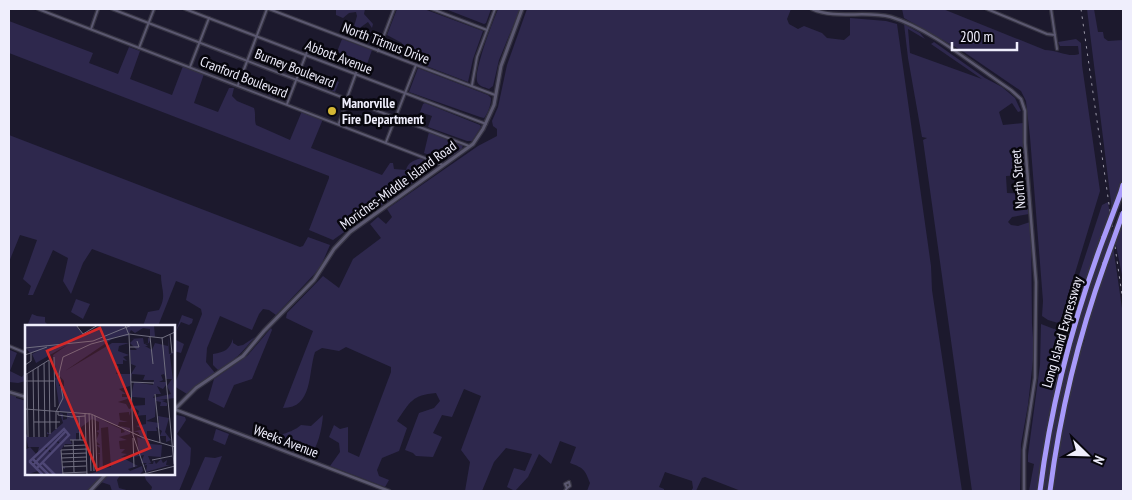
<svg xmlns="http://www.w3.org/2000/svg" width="1132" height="500" viewBox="0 0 1132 500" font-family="'PT Sans Narrow',sans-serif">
<rect width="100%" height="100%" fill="#1c192d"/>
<g fill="#2e284d">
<polygon points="336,9 365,9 364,14 373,24 372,28 368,22 361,27 351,37 357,16 356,12 349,13 343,18 336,15"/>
<polygon points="397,9 424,9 483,31 473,59 468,82 400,56 403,47 402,43 387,35"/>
<polygon points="448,9 454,10 491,9 486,23 484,24 448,10"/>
<path d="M498,9H520L499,60L493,86L489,89C484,87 478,86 477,81C474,70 493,21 498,9Z"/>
<path d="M527,9H791L787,19L789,24L798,29L804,26L822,33L827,38L844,40L850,35V18L886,21L897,24L931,266L932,290L962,491H741L705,477L702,478L696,491H691L693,488L692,481L665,472L659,487L664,489V491H587L590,483C585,470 584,468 570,463L576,447L560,441L551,464L539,454L528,477L515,491L507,487L514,468L525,471L532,454L506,448L494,462L482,491H465L470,462L461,450L481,396L464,389L452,417L442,415L433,433L442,437L433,457L416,456L413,453L405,450L419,413L434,408L440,401L436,393C412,395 410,402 397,421L407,428L399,451L382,458L377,470L379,476L389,480L385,487L330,466L340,452L339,443L329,437L334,425L340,429L348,427V452L359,457L391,372V367L346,347L339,351L322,348L315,352C308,373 313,408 283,408L313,331L286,318L287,313L323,276L339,288L353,259L381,238L370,224L378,217L386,224L392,217L387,209L478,146L497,136V129L493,126L492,121L498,107L507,65Z"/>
<path d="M902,9H943L1045,50C1056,50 1070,58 1079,54L1078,46H1060L1058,42L1076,39L1081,43L1082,65L1100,191L1061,319L1058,323L1048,320L1042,316L1043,301L1030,137L1026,101L1021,91L964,52L904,18Z"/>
<polygon points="1087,9 1094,9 1098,32 1103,32 1104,38 1108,41 1123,40 1123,177 1112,210"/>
<path d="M9,21L93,53L89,63L118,74L129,47L140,51L130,79L172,95L183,66L204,74L194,103L218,112L229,88H234L232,96L237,101L254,108C256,114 254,119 256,125L290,140L302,111L323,119L311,148L382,175L390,163H393L394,169L406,170C408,162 413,161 421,158L438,165L333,240L309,230L329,178V176L9,53Z"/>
<polygon points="904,24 920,33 925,39 908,29 910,53 982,79 931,44 934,42 985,78 1002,87 1015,98 1021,111 1018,112 1012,103 999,112 1003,125 1023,123 1025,172 1023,175 1006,176 1007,193 1027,194 1029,214 1012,217 1008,222 1011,225 1018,226 1030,222 1031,228 1032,324 1034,351 1028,405 1021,444 1020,491 972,491 923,140 927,138 922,137 908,58"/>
<polygon points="342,39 372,50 367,64 337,52"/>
<path d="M418,68L488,95L491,98C491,105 488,113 484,118L480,117L409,92Z"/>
<polygon points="325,76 339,82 335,92 321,86"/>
<polygon points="272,84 291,91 287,101 268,95"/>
<polygon points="425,103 480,125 481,127 472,141 467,141 428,127 432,116 420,112 423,104"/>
<path d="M429,132L463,144L462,150C443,162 445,161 424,153Z"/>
<path d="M9,135L300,247L303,246L308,237L330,245L320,268L276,315L269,310L263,309L259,314L252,330L220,316L207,348L206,362L215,373L187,394L174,386L202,314L201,309L186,300L189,286L176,281L158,326H143L148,312L159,310C167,295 161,290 161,275L92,249L83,263L71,294L63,281L68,258L53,250L33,295H28L31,286L23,279L37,240L20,235L9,262Z"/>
<polygon points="1108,202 1110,215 1086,278 1064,348 1051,407 1037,491 1029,491 1034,464 1028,462 1028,455 1040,365 1041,324 1054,329 1062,327 1102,205"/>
<polygon points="1123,220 1123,280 1115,240"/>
<path d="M1111,225L1112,236C1081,318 1058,403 1048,491H1042L1056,403L1080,308Z"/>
<polygon points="1113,246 1123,315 1123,491 1053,491 1057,458 1065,413 1077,360 1085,340 1085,333"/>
<polygon points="76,299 90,304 83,319 71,312"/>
<polygon points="32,314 37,316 45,317 45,322 49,326 27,326"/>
<polygon points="182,315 193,319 192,323 189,325 181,322 175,333 176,340 184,344 181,353 174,351 174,336"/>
<polygon points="271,328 272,330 252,379 234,385 224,408 208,400 214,379 248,355"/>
<path d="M255,337C242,352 236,360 218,370L213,365V354C225,352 229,350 233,339V343L238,346L243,345Z"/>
<polygon points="10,350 17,353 10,371 22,377 26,372 26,381 18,383 9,382"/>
<polygon points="9,394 16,396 16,398 26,401 26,474 103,474 88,491 9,491"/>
<polygon points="177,415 185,417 186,420 177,434 191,448 190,464 179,491 151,491 152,487 146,480 144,474 174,474 174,417"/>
<path d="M323,415C322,429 318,447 309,458L271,442C282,431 289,435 301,425L311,426Z"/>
<polygon points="216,429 229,434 225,445 213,440"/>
<polygon points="222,456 208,491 199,490 190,491 205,457 215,458"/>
<polygon points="110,474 121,474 117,480 119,488 130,491 112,491 110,485 101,482"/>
</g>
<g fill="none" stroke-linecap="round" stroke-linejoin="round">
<defs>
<g id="minor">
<polyline points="38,9 443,165"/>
<polyline points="112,9 469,146"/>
<polyline points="185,9 486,124"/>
<polyline points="269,9 495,95"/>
<polyline points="432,9 487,30"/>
<polyline points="987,9 1047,34 1055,35"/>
<polyline points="1051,9 1057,49"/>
<polyline points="91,29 98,9"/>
<polyline points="139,48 154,9"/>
<polyline points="378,51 394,9"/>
<polyline points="190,67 209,18"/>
<polyline points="238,85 267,9"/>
<polyline points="472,85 477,57 495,9"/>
<polyline points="347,98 360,62"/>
<polyline points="287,104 310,44"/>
<polyline points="339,123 348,99"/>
<polyline points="386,142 416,65"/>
<polyline points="9,346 26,353"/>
<polyline points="567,488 570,486 569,482"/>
<polyline points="565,491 567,488 565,484 569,482"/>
</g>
<g id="tertiary">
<path d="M812,9C837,20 864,10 891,17C931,29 976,67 1011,90L1021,99L1025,111V143L1036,282L1035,378L1024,450V491"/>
<polyline points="9,392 26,397"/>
<polyline points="174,409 389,491"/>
</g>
<g id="secondary">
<polyline points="174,410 196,388 243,356 264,331 314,280 334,249 350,232 473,144 483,129 494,105 501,66 522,9"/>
<polyline points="90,491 106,474"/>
</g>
<g id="motorway">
<polyline points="1121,192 1123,185"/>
<path d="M1040,491C1051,403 1073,320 1104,237"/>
<path d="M1050,491C1060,413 1078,338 1105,263"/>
</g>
</defs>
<use href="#minor" stroke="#353342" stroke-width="4.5"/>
<use href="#tertiary" stroke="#353342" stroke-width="5"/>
<use href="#secondary" stroke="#353342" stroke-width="5.5"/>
<use href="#motorway" stroke="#353342" stroke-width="8"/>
<use href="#minor" stroke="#5b5870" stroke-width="2"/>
<use href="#tertiary" stroke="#5b5870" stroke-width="2.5"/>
<use href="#secondary" stroke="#5b5870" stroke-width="3"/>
<use href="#motorway" stroke="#a89afa" stroke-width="5"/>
<polyline stroke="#9c9aaa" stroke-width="1" stroke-dasharray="2.5 5" stroke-linecap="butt" points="1081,9 1123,302"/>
<defs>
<g id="motorway-bridge">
<polyline points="1104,237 1121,192"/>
<polyline points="1105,263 1123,213"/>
</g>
</defs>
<use href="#motorway-bridge" stroke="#353342" stroke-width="8" stroke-linecap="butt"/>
<use href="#motorway-bridge" stroke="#a89afa" stroke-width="5"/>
</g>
<circle fill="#d4b635" stroke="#07060d" stroke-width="2" cx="332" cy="111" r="5"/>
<g text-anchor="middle" stroke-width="5" stroke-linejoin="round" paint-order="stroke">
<g font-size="14" fill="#efeefc" stroke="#07060d">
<text transform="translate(386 43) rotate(21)" y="5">North Titmus Drive</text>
<text transform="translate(339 57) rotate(21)" y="5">Abbott Avenue</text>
<text transform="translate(295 68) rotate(21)" y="5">Burney Boulevard</text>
<text transform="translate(244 77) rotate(21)" y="5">Cranford Boulevard</text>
<text transform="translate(1018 179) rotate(-95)" y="5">North Street</text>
<text transform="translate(398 185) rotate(-36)" y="5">Moriches-Middle Island Road</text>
<text transform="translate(1062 332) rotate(-74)" y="5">Long Island Expressway</text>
<text transform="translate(286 441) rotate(21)" y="5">Weeks Avenue</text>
</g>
<g font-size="14" font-weight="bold" fill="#efeefc" stroke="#07060d" text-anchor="start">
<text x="342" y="108">Manorville<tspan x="342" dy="16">Fire Department</tspan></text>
</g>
</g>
<g transform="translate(25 325)">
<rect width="150" height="150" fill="#1c192d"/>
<path d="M0,0H50L58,9L55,13L76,0H129L130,12L125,11V4L118,3L110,8L106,5L103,11L90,12L40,46L87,18H104L94,21L93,26L104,30L98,32L102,36L98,35V39H91L94,42L91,49H106L111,41L106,39L105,25H112L105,18L109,14H105L118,13L119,19L123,18V12L125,15L124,18L120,19L123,21H120L127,25L130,18L143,21V11L144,29L150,27L145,30L150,73L134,75H141L137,76L142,78V81H135L136,77L131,76L130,92L121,96L134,98L133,91L144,93L140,107L146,115L141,117V111H135L137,106L131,102L132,106H122V113L125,119L137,120L136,132L123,131L126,138L123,139H128L129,135L131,139L136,134L138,138L142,135L141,140H145L121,147L122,140L118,141L122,138H116L119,130L109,132V129L114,130L112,112L117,114L113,107H108L118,104L111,101L121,99V90L108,91L113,90L114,86L107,81L120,80V73L108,72L93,77L101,79L104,84L107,83L104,91V87L94,88L95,95L103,97H94L93,101L77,95L96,104V108L100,107L95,101L105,103V109L94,112L102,115L94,116L95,124H100L96,128L102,129L96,132H106L100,134L113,141L103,144L105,146L117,141L118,146L114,150L64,149L74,146L75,129L72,128H75V123L71,120H75L71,116L74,108L71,106L74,105V97L67,94L55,103L53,92L54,108H51V115H45L47,119H40L36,125L37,142H40V144L37,143L38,150H26L12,136L23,126L27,128L24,124L31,117L35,119L33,116L40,108L45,110L38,103L40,107L23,123L19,122L22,125L12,135L8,132L10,137H5L9,141L11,138L23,150L13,146L0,150V125L5,122L12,130L14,122H3L0,107L3,112H23L24,109H22V107L25,109L38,98L35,88L38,89V95L42,94V88L68,89L35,87L30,53L34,51V61H39V56L33,49L31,50L28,30L44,19L11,38L7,29L12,27L5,28L0,22ZM107,49L120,50L118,55H129L128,60L109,57L106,72H97V69H101L94,64L105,61ZM139,49L141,54H147L142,61L146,69L128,73L130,69H136L132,61L138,64L141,60V57H134L138,55L136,50ZM83,102L86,142L78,143L76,103Z" fill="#2e284d" fill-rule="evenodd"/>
<path fill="none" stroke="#4e4775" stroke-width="2.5" d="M7,133L24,150M17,137L30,150M8,140L41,106M12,143L44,110L39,104L5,136V137L18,150"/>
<path fill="none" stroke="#706e80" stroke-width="1" d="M51,0L58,9L73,0M100,0L104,10L108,110L121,148M145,9L147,28M125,12L128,39M137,12L149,139M105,22H114L112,16M0,23L68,16L107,0M0,30L22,22M29,32L30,82M24,35L25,109M19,38L20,112M0,40L6,36V28M13,42L14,112M8,45L9,112M2,48L3,112M0,50L24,35M0,56H29M106,57L129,58M130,69L135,117M0,84L66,89L119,113L150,122M33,87V90L47,92L60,91M60,88L62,150M64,88L66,146M67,90L69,146M70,91L72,146M54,92L55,115M9,97H35M31,104V87L38,73L34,49L38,32L66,19L104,9L137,13L150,7M108,113L109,142M45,115H61M48,115L49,147M39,121L62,120M36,129L62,128M36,133L62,132M127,135L147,131M37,137L61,136M37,142L61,141M38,148L62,147M38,150L36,125L62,124M115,150L150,141"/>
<path fill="#d62828" fill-opacity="0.15" stroke="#d62828" stroke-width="2.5" d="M75,3L125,123L72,145L22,26Z"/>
<rect width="150" height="150" fill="none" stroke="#efeefc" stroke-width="2.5"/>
</g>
<rect width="1132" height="500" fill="none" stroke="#efeefc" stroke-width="20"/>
<g transform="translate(1087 455) rotate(113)" stroke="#07060d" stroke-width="4" paint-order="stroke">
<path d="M0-4L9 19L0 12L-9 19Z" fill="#efeefc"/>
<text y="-8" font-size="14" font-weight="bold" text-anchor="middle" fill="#efeefc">N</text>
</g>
<path d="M952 42v8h65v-8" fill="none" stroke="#efeefc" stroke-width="2.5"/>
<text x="960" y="42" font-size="15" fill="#efeefc" stroke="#07060d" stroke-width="4" paint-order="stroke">200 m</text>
</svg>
